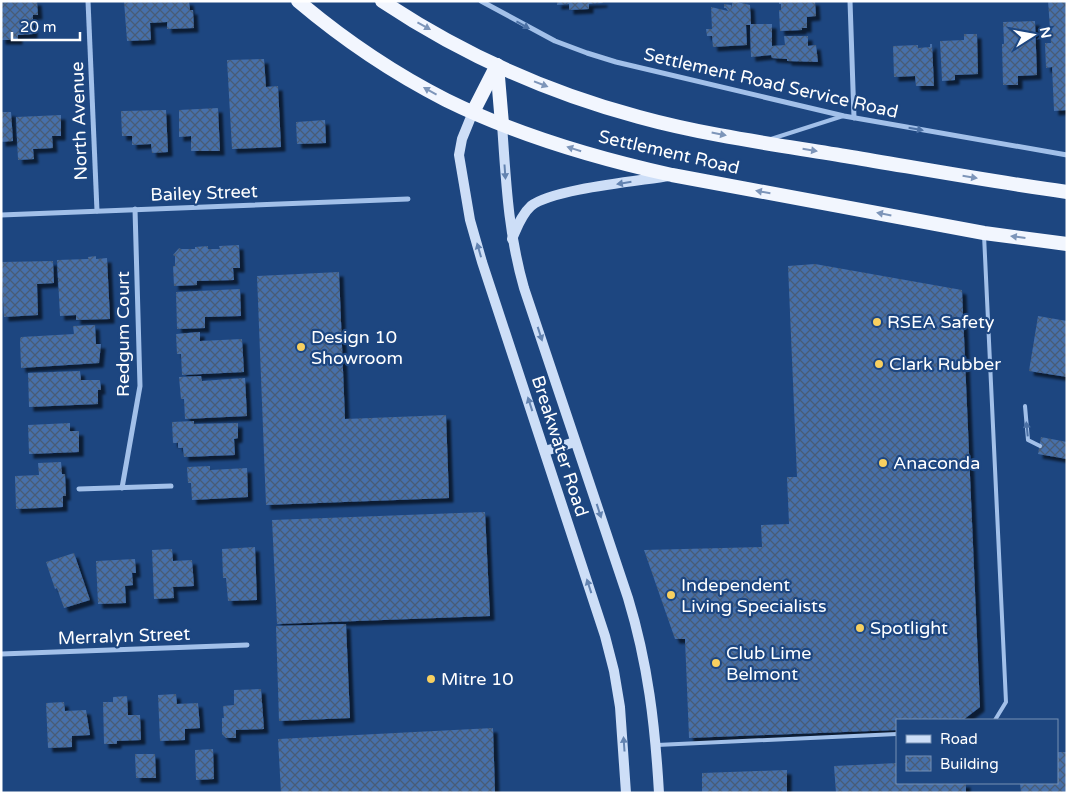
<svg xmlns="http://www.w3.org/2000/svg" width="1068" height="794" viewBox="0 0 1068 794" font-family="'Varela Round',sans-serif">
<defs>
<pattern id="building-cross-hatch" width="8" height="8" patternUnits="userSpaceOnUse" patternTransform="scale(1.25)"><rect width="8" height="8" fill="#4670aa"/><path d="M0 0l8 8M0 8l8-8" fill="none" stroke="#495c76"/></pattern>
<filter id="shadow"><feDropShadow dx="4.5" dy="4.5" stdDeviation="1" flood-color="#0009"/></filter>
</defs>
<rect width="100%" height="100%" fill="#1d4680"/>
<g fill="url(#building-cross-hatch)" filter="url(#shadow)">
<polygon points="1,1 37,1 38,15 33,15 33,34 18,35 18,40 1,40"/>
<polygon points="124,1 189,1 190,10 193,10 194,28 167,29 167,22 150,23 151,40 127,41"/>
<polygon points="557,1 603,1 603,3 589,4 589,9 569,10 569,4 557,5"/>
<polygon points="733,1 750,5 751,24 772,24 772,46 785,45 784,36 808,36 808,46 816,45 818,62 787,61 787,59 772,58 771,55 751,57 750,25 746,25 747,45 713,47 712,36 707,36 706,29 712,29 711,7 728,11 726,8 724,8 724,4 731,5 731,8"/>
<polygon points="779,1 815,1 816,16 807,17 807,28 802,28 802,30 780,31 779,10 781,10 781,4 779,4"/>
<polygon points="1048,1 1067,1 1067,110 1054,111 1052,67 1046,68 1045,43 1051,43"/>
<polygon points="1035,21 1037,75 1018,76 1018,85 1003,85 1002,44 1004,44 1003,22"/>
<polygon points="964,34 977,34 978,74 955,75 955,80 942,81 940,41 964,40"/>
<polygon points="930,44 932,44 934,86 916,86 915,76 894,77 893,46 918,45 918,48 930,47"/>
<polygon points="264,59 266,87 278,86 281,147 232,149 227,60"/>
<polygon points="218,108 220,151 191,151 191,136 179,137 179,110"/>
<polygon points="166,110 168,152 152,153 151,144 132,145 132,136 122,136 121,111"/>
<polygon points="1,112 11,112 13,141 1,142"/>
<polygon points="61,115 61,136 52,136 53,148 33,149 34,159 18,160 16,117"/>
<polygon points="325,120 326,143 297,144 296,122"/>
<polygon points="239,245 240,268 233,268 234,280 197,281 197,285 174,286 173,266 175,266 175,256 173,255 179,248 181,249 195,249 195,247 208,246 208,249 220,249 219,246"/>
<polygon points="96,256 96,259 107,258 110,319 76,320 76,315 60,316 57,260 88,259 88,257"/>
<polygon points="53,261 54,283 37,284 38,315 4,317 1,262"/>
<polygon points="815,264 962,290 980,707 963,720 897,720 897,730 689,738 685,639 675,639 644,550 762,547 761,525 789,524 787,477 797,477 788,266"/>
<polygon points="339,272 345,419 446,415 449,498 266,505 257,276"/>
<polygon points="240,289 241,316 205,317 205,328 177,329 176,292"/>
<polygon points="1038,316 1067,321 1067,377 1029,371"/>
<polygon points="95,325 96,344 101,344 99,363 21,368 20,339 21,337 74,334 73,326"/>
<polygon points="200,332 200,341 242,339 244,372 182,375 181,354 177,354 176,334"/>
<polygon points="80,371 81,380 100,380 101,390 98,390 98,404 29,407 28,373"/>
<polygon points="201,376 202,381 245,378 247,416 185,419 184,399 181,399 179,377"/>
<polygon points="194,421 194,424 238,423 238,438 234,439 235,455 184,457 183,448 178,448 178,443 173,443 172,422"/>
<polygon points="70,423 70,431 79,431 79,452 29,454 28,425"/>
<polygon points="1041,437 1067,442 1067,459 1038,454"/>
<polygon points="61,462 62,474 65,474 66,496 63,496 63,507 16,509 15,476 39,475 38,463"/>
<polygon points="210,466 210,470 247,468 248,497 192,500 191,483 188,483 187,467"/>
<polygon points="485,512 490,616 277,624 272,520"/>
<polygon points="255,547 257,600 228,601 226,578 223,578 222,549"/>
<polygon points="172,549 173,561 192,560 194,586 173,587 174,598 154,599 152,550"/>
<polygon points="74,553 90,600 64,608 57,588 55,589 46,562"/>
<polygon points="135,559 136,573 132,573 133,585 125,586 126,603 98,604 96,561"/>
<polygon points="346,624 350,718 279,721 276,626"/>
<polygon points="261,689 264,729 236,730 236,738 226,738 222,734 222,718 224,718 223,706 234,705 234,690"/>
<polygon points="176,694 177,704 198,703 200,728 185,729 185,740 160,741 158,695"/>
<polygon points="127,696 128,715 140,715 141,740 117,741 117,744 104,744 103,702 113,702 113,697"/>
<polygon points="64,702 65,711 86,710 90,735 72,736 72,747 48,748 46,703"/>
<polygon points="493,728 495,793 281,793 278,739"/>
<polygon points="213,749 214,779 196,780 195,750"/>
<polygon points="1057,752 1067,752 1067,793 1021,793 1020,783 1057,783"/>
<polygon points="135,754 155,754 156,778 136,778"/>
<polygon points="897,763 897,783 966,783 966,793 836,793 834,766"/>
<polygon points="787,770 787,793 702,793 702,773"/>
</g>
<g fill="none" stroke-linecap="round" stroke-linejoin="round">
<g stroke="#a2c0e9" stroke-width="4">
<polyline points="771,139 843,116"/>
<polyline points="984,235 1006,702 995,720"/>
<polyline points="1025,406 1028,440 1040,446"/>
<polyline points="657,745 897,734"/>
</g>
<g stroke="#a2c0e9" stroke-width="5">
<polyline points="88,1 97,211"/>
<polyline points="481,1 555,41 587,53 616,62 844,116 1067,155"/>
<polyline points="850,1 854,118"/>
<polyline points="1,215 408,199"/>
<polyline points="122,488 140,386 135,209"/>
<polyline points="79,489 171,486"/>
<polyline points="1,654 247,645"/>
</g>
<g stroke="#cddef7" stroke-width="10">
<polyline points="473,112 462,139 459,155 470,220 482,262 605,636 614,671 620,707 626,793"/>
<path d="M502,124C506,181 508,232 524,288L628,598C648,664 655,724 659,793"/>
<path d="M512,239C517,228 521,215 531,206C552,189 639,181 669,176"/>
<polyline points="545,451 575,442"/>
</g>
<g stroke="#f2f6fe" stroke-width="14">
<path d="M298,1C343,39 393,73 446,100C517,135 595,158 672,175L984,233L1067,244"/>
<path d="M382,1C460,53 549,93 639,117C708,136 780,145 851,157C923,169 994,182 1067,192"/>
<polyline points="497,65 502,124"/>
<polyline points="473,112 497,65"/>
</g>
</g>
<defs><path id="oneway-solid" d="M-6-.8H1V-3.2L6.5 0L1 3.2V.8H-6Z" transform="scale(1.25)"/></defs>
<g fill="#4c71a5">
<use href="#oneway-solid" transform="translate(523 25) rotate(29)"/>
<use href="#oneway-solid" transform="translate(916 129) rotate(10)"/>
<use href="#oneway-solid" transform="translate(1027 429) rotate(-96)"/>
</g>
<g fill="#7d95b9">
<use href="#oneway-solid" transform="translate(424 26) rotate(29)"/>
<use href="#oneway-solid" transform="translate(541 84) rotate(21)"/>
<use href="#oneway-solid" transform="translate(430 91) rotate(-151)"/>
<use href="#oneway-solid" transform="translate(719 134) rotate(11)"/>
<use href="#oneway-solid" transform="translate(574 149) rotate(-162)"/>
<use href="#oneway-solid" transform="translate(810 150) rotate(9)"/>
<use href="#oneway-solid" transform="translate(970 177) rotate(9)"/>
<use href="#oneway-solid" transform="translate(763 192) rotate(-170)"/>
<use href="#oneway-solid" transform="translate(884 214) rotate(-169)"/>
<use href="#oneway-solid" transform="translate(1018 237) rotate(-173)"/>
</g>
<g fill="#6383b0">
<use href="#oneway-solid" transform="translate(505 172) rotate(86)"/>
<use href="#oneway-solid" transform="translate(624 183) rotate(171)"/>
<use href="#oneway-solid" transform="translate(479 250) rotate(-106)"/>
<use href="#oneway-solid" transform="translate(540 334) rotate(72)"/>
<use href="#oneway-solid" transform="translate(530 404) rotate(-108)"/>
<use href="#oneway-solid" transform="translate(599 511) rotate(72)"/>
<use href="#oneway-solid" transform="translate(589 586) rotate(-108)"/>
<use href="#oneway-solid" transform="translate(624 744) rotate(-94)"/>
</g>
<g fill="#f8d060" stroke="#1d4680" stroke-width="2">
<circle cx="877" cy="322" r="5"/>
<circle cx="301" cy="347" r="5"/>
<circle cx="879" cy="364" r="5"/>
<circle cx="883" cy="463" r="5"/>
<circle cx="671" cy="595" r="5"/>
<circle cx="860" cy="628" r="5"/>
<circle cx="716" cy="663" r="5"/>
<circle cx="431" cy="679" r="5"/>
</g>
<g text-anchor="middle" stroke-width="4.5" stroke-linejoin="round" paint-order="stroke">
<g font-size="18" fill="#fff" stroke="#1d4680">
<text transform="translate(771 83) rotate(13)" y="6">Settlement Road Service Road</text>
<text transform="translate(79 121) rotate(-92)" y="6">North Avenue</text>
<text transform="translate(669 152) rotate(13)" y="6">Settlement Road</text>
<text transform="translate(204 193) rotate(-2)" y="6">Bailey Street</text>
<text transform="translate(123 334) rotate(-90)" y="6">Redgum Court</text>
<text transform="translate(560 446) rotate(72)" y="6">Breakwater Road</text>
<text transform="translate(124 636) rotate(-2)" y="6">Merralyn Street</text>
</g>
<g font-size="18" fill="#fff" stroke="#1d4680" text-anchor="start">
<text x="887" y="328">RSEA Safety</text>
<text x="311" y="343">Design 10<tspan x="311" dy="21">Showroom</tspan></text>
<text x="889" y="370">Clark Rubber</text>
<text x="893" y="469">Anaconda</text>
<text x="681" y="591">Independent<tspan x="681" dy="21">Living Specialists</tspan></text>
<text x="870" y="634">Spotlight</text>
<text x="726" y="659">Club Lime<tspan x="726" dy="21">Belmont</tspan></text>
<text x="441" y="685">Mitre 10</text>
</g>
</g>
<rect width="1068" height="794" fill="none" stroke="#ffffff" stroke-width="5"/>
<rect x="896" y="719" width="162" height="65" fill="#1d4680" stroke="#7790b3"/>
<rect x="906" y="735" width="25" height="8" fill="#cddef7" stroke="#7790b3"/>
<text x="940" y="744" font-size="15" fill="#ffffff">Road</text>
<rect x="906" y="756" width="25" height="15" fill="url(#building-cross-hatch)" stroke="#7790b3"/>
<text x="940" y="769" font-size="15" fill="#ffffff">Building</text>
<g transform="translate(1033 35) rotate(79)" stroke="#1d4680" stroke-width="4" paint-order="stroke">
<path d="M0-4L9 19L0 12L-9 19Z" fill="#ffffff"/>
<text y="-8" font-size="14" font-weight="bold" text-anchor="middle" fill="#ffffff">N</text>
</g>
<path d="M12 32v8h68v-8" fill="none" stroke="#ffffff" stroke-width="2.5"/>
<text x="20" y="32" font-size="15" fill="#ffffff" stroke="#1d4680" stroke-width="4" paint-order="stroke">20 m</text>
</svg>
